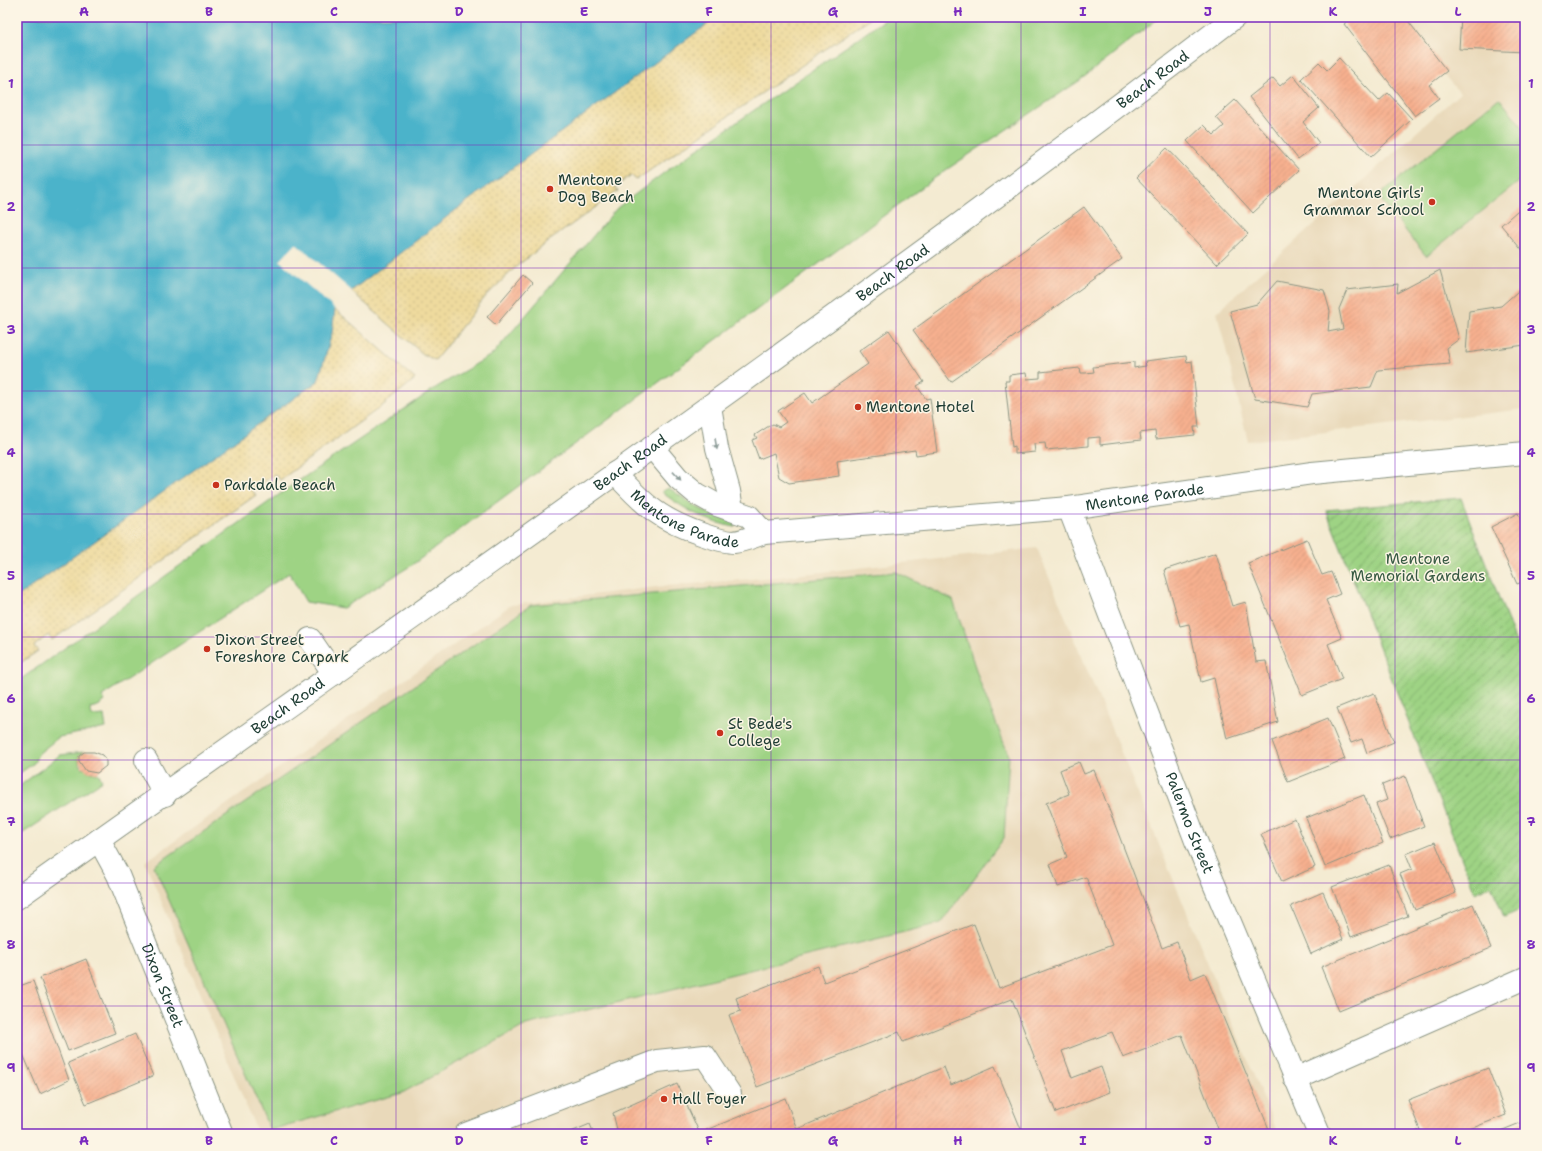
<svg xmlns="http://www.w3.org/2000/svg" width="1542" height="1151" viewBox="0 0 1542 1151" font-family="'Shantell Sans',sans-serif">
<defs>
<pattern id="sand-dots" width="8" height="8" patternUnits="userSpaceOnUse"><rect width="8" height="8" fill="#eeda9e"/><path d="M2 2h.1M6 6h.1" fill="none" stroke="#ccbc89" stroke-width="1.8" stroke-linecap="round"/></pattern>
<pattern id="garden-furrows" width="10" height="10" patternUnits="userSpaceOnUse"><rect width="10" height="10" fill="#9ed384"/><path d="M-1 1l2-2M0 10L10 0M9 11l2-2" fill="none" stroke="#80ac6d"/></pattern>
<pattern id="building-hatch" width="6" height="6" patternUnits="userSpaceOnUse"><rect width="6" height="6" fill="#f7b08f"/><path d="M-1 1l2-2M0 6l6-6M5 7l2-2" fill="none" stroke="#d3987c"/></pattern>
</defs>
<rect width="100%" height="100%" fill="#fcf5e5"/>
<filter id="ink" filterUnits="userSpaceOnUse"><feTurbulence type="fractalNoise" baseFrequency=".025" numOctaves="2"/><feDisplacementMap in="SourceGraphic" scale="8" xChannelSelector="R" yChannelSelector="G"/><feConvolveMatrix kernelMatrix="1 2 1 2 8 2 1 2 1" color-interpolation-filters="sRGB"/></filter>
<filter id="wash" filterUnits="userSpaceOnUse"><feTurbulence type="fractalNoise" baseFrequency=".012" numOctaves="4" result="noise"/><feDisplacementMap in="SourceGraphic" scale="16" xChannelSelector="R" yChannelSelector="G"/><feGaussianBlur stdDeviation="0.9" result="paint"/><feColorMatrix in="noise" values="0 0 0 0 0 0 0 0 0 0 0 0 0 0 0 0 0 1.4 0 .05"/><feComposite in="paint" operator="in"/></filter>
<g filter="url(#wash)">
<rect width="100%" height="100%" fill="#f4ebd2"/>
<g fill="#e9d9ba">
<polygon points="1393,17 1525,17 1525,409 1248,441 1217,312 1460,93"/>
<polygon points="1037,548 1278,1134 258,1134 145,862 511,605 665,586 777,577"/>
</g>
<g fill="#9ed384" stroke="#5e885c">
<polygon points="889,17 1160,17 1079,81 940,174 412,565 343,608 306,602 289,573 102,696 105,701 98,706 90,708 92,716 104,715 106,728 59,737 38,754 34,763 17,775 17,682 294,484 437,387 493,354 617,208 669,169"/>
<polygon points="1499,98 1525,130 1525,177 1426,256 1378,196"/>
<path d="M669,488L695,506L714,516L735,522V527C707,522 686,510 664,494L662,491Z"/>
<polygon points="896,572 953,600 982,688 1009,756 1004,838 941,923 526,1025 402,1093 270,1130 154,866 531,605"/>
<path d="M84,752L79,756C77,769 89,772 99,774L102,781L17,837V788L60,755Z"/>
</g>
<g fill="url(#sand-dots)" stroke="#868c69">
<polygon points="717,17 872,17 636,180 631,175 615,187 618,191 546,243 517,266 486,296 435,360 423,354 351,291 461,206"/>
<polygon points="335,309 415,379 382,406 280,480 275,474 252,490 256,495 52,640 48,635 34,646 38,651 17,665 17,597 318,381 332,333"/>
</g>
<polygon fill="url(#garden-furrows)" stroke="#5e885c" points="1461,498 1525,666 1525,908 1504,917 1491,885 1475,893 1326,510"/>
<polygon fill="#4cb3ca" stroke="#36787f" points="17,17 717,17 461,206 351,291 335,309 332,333 318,381 17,597"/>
<polygon fill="#f4ebd2" points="296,243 353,292 337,311 280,261"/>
<g id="blocks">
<g fill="url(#building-hatch)">
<polygon points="1353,17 1405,17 1447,71 1429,85 1439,98 1415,116 1344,24"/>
<polygon points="1461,17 1525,17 1525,52 1459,49"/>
<polygon points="1339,58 1379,101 1388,93 1412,119 1371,157 1301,79 1319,62 1327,70"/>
<polygon points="1293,75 1319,108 1303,122 1319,143 1298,159 1249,97 1273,78 1280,86"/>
<polygon points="1235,100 1299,170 1253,213 1187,141 1204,125 1214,135 1224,126 1216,117"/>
<polygon points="1167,148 1248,234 1217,264 1136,178"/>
<polygon points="1525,204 1525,254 1501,225"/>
<polygon points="1084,207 1122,259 951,382 913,330"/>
<polygon points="1440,270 1459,339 1447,348 1450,364 1378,370 1371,387 1312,394 1307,407 1255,399 1230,311 1257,304 1277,281 1324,290 1330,311 1328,332 1343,329 1339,309 1347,290 1398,284 1397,293"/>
<polygon points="523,275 532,283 496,325 487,317"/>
<polygon points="1525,285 1525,345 1466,353 1469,311 1501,306"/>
<polygon points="889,330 924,382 917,386 926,399 930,398 937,452 916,455 915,450 837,461 839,476 789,483 779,477 774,453 759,459 752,440 757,438 755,435 769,426 773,424 779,427 786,422 778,411 805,393 812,403 868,364 859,351"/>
<polygon points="1186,356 1187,362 1192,361 1199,427 1194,427 1195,435 1156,439 1155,431 1140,433 1141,440 1100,445 1100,437 1088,438 1088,446 1046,450 1045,443 1034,444 1035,452 1015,454 1015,446 1012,447 1005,381 1009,381 1009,375 1026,373 1027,379 1040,378 1040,372 1080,368 1081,373 1086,373 1094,372 1093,367 1134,362 1134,368 1139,367 1146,366 1145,361"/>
<polygon points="1518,513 1525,531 1525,581 1517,584 1491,527"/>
<polygon points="1307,539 1322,575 1331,572 1340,594 1326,600 1342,638 1328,644 1342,679 1302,695 1248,563"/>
<polygon points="1216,553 1232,606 1246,602 1256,662 1266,661 1278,722 1227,739 1214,678 1201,682 1189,624 1180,626 1164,570"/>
<polygon points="1374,693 1394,742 1367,753 1362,739 1351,743 1337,708"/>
<polygon points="1328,718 1345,759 1288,782 1272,741"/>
<polygon points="84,752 94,752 102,755 106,760 106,766 97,773 86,771 79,761 79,756"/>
<polygon points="1079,762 1084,774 1094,770 1162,948 1177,942 1191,979 1205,973 1271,1134 1220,1134 1182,1035 1123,1058 1112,1032 1062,1051 1072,1078 1101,1067 1110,1092 1056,1113 1012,999 903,1042 899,1032 757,1087 729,1015 741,1011 736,998 818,966 824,982 974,924 999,988 1112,945 1086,877 1058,887 1050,864 1067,857 1046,803 1069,794 1060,770"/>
<polygon points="1405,776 1424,826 1390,839 1376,804 1387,800 1382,785"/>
<polygon points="1364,795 1383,843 1325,867 1306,818"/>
<polygon points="1295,819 1315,867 1282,882 1261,834"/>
<polygon points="1435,842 1456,893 1415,910 1400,874 1412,869 1406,854"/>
<polygon points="1389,865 1408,916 1351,937 1332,887"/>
<polygon points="1323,892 1343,939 1311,954 1291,906"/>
<polygon points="1473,904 1491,948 1339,1011 1321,967"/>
<polygon points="86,959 115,1033 68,1051 40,978"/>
<polygon points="33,981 69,1080 40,1094 17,1040 17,987"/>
<polygon points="135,1034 153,1076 86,1104 68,1063"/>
<polygon points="995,1066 1023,1134 708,1134 706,1130 785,1098 797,1129 944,1067 951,1085"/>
<polygon points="1488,1068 1506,1115 1457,1134 1410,1134 1420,1130 1408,1100"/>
<polygon points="677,1084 700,1134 618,1134 613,1113"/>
<polygon points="1525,1121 1525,1134 1493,1134"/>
<polygon points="590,1124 594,1134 566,1134"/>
</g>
</g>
</g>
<g filter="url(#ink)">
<use href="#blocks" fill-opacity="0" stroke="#8a9483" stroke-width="1"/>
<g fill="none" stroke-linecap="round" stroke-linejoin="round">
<defs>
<g id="minor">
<polyline points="710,406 717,448 729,491 732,509"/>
<polyline points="652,447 678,478 697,494 717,505 749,516 764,533"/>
<path id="s1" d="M615,473C645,506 660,520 704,535C713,538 725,542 734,542C744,541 755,536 764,533L1069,508L1312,473L1525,453"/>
<path id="s2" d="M1069,508L1196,841L1319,1134"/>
<polyline points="310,639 334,674"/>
<polyline points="146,760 165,795"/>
<path id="s3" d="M99,840L118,875L222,1134"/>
<polyline points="1295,1079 1525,978"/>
<polyline points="466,1134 657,1061 705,1056 730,1094"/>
</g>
<g id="major">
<path id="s4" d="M17,898C425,608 837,322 1235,17"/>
</g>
</defs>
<use href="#minor" stroke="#8a9483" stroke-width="24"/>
<use href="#major" stroke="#8a9483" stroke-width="24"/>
<use href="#minor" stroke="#fff" stroke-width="22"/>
<use href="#major" stroke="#fff" stroke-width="22"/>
</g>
<defs><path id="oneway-solid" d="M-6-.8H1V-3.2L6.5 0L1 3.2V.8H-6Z"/></defs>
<g fill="#8f9e9a">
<use href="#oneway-solid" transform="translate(716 444) rotate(80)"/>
<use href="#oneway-solid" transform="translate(677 476) rotate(47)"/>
</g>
</g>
<path fill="none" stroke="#7b2cbf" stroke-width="1" stroke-opacity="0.55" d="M147,17V1134M272,17V1134M396,17V1134M521,17V1134M646,17V1134M771,17V1134M896,17V1134M1021,17V1134M1146,17V1134M1270,17V1134M1395,17V1134M17,145H1525M17,268H1525M17,391H1525M17,514H1525M17,637H1525M17,760H1525M17,883H1525M17,1006H1525"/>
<g fill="#c8321e" stroke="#fcf5e5" stroke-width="1.5">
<circle cx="550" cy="189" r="4"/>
<circle cx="1432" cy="202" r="4"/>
<circle cx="858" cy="407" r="4"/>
<circle cx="216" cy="485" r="4"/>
<circle cx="207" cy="649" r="4"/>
<circle cx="720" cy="733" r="4"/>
<circle cx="664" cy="1099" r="4"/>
</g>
<g text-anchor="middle" stroke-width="3" stroke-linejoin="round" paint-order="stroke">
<g font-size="15" fill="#1f3d34" stroke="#fcf5e5">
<text dy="5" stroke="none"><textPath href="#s4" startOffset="1400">Beach Road</textPath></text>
<text dy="5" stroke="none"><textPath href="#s4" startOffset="1076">Beach Road</textPath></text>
<text dy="5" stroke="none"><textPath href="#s4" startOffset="752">Beach Road</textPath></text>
<text dy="5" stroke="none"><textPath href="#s1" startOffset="555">Mentone Parade</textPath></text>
<text dy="5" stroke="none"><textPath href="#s1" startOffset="86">Mentone Parade</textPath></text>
<text dy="5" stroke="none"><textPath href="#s4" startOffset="332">Beach Road</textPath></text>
<text dy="5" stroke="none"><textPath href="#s2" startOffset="337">Palermo Street</textPath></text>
<text dy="5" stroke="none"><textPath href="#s3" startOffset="159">Dixon Street</textPath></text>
</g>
<g font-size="15" fill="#1f3d34" stroke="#fcf5e5" text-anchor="start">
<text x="558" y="185">Mentone<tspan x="558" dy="17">Dog Beach</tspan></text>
<text x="1424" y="198" text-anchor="end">Mentone Girls'<tspan x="1424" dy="17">Grammar School</tspan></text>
<text x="866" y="412">Mentone Hotel</text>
<text x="224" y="490">Parkdale Beach</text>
<text x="215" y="645">Dixon Street<tspan x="215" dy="17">Foreshore Carpark</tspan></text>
<text x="728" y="729">St Bede's<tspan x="728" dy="17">College</tspan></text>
<text x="672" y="1104">Hall Foyer</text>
</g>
<g font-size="15" fill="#385b44" stroke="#fcf5e5">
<text x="1418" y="564">Mentone<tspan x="1418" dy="17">Memorial Gardens</tspan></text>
</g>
</g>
<rect width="1542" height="1151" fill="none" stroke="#fcf5e5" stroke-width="44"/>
<rect x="22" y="22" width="1498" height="1107" fill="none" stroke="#7b2cbf" stroke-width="1.5"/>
<g font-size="13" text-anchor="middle" font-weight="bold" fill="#7b2cbf">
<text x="84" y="16">A</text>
<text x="209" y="16">B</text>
<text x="334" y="16">C</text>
<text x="459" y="16">D</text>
<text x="584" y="16">E</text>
<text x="709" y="16">F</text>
<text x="833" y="16">G</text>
<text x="958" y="16">H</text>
<text x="1083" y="16">I</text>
<text x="1208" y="16">J</text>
<text x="1333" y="16">K</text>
<text x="1458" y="16">L</text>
<text x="11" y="88">1</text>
<text x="1531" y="88">1</text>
<text x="11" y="211">2</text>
<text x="1531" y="211">2</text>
<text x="11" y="334">3</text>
<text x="1531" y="334">3</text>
<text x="11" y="457">4</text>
<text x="1531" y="457">4</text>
<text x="11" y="580">5</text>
<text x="1531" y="580">5</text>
<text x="11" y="703">6</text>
<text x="1531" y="703">6</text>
<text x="11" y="826">7</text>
<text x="1531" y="826">7</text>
<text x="11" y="949">8</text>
<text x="1531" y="949">8</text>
<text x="11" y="1072">9</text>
<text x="1531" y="1072">9</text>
<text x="84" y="1145">A</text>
<text x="209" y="1145">B</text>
<text x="334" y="1145">C</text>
<text x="459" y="1145">D</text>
<text x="584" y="1145">E</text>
<text x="709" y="1145">F</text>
<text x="833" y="1145">G</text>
<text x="958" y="1145">H</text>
<text x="1083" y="1145">I</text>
<text x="1208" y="1145">J</text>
<text x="1333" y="1145">K</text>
<text x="1458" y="1145">L</text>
</g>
</svg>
